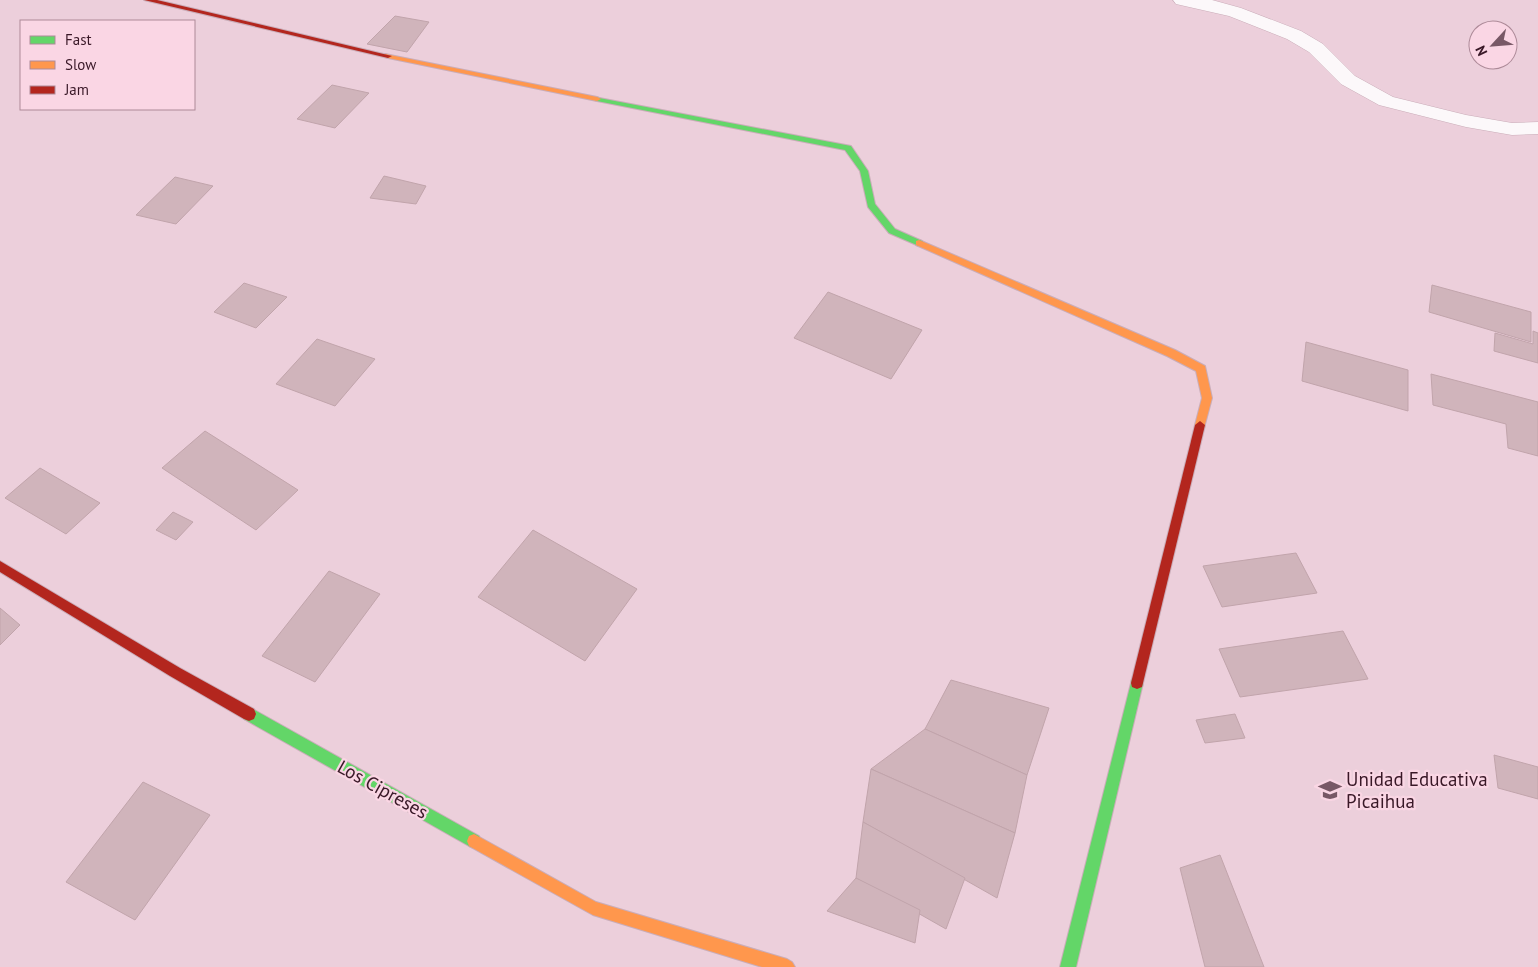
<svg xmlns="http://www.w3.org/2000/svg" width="1538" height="967" viewBox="0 0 1538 967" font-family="'PT Sans',sans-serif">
<rect width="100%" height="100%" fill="#eccfdb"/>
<g fill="#d0b4bb" stroke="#c1a4ab">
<polygon points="395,16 429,22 407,52 367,44"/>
<polygon points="332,85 369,93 335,128 297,119"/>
<polygon points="384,176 426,186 416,204 370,198"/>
<polygon points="175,177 213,186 176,224 136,215"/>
<polygon points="244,283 287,297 256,328 214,312"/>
<polygon points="1432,285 1531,312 1531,342 1429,312"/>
<polygon points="828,292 922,330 891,379 794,338"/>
<polygon points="1533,331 1538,333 1538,363 1494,351 1495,333 1533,344"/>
<polygon points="317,339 375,359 335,406 276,384"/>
<polygon points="1306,342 1408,370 1408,411 1302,381"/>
<polygon points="1431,374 1538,402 1538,456 1508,448 1506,424 1433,405"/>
<polygon points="205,431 298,490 256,530 162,468"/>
<polygon points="40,468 100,503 66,534 5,498"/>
<polygon points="173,512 193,522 176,540 156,530"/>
<polygon points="533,530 637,589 585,661 478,597"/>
<polygon points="1296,553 1317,593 1222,607 1203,566"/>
<polygon points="329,571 380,594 315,682 262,656"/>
<polygon points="0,608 20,625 0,645"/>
<polygon points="1343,631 1368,679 1240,697 1219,649"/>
<polygon points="951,680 1049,708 1027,775 925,729"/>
<polygon points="1235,714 1245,738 1205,743 1196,720"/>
<polygon points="925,729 1027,775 1015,833 871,769"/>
<polygon points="1494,755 1538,767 1538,799 1498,788"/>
<polygon points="871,769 1015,833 997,898 863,822"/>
<polygon points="143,782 210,815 135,920 66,882"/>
<polygon points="863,822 965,878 946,929 856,878"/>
<polygon points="1220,855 1264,967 1205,967 1180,868"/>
<polygon points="856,878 920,910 915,943 827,911"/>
</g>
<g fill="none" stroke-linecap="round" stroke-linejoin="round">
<defs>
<polygon id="street" points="1173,0 1212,0 1241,8 1301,31 1323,44 1355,76 1393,97 1466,115 1512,123 1538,122 1538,134 1512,135 1466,127 1379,105 1341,84 1309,52 1287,39 1229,16 1176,4"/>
<g id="fast">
<polygon points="594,97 851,146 868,171 875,204 895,229 922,241 924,243 919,246 889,233 868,207 860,171 845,150 597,101 593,99"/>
<polygon points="1137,677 1142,679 1143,683 1076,967 1060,967 1132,679"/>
<polygon points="249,707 479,836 481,841 479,846 474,848 469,846 244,719 242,714 244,709"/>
</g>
<g id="slow">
<polygon points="385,54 597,97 601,99 597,101 388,58 384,56"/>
<polygon points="919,240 1175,350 1205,366 1212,398 1204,428 1196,428 1195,425 1202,398 1196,371 1167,356 916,245 916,241"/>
<polygon points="474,834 596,902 787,959 792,962 795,967 762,967 593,915 469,846 467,841 469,836"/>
</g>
<g id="jam">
<polygon points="144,0 157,0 392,56 388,58"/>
<polygon points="1200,421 1205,425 1143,683 1142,687 1137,689 1132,687 1131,683 1195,425"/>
<polygon points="0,561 180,668 254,709 256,714 254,719 249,721 244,719 170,676 0,572"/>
</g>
</defs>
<use href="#street" stroke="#caadb9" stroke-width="1"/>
<use href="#fast" stroke="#caadb9" stroke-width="2"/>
<use href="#slow" stroke="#caadb9" stroke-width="2"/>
<use href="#jam" stroke="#caadb9" stroke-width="2"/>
<use href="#street" fill="#fcf8fa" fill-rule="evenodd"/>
<use href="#fast" fill="#63d668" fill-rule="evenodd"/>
<use href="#slow" fill="#ff974d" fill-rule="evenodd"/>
<use href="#jam" fill="#b3261e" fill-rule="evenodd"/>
</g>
<defs>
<symbol id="school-bare" viewBox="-9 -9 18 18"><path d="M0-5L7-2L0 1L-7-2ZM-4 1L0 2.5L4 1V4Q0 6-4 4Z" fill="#785866" stroke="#fad6e4" stroke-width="2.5" paint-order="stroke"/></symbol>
</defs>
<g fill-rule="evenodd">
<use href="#school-bare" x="1314" y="774" width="32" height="32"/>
</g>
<g text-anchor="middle" stroke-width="4.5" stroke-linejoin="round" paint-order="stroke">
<g font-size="19" fill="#391827" stroke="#fad6e4" text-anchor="start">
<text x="1346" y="786">Unidad Educativa<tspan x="1346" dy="22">Picaihua</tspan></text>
</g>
<g font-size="19" fill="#391827" stroke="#fad6e4">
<text transform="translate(383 789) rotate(29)" y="7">Los Cipreses</text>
</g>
</g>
<rect x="20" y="20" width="175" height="90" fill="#fad6e4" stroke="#ad8a98"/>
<rect x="30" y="36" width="25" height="8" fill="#63d668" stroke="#ad8a98"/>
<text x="65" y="45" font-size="15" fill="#391827">Fast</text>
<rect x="30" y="61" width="25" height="8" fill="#ff974d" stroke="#ad8a98"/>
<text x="65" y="70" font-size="15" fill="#391827">Slow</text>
<rect x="30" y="86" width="25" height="8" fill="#b3261e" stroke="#ad8a98"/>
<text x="65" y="95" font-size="15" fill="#391827">Jam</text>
<g transform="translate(1493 45) rotate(244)"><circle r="24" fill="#fad6e4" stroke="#ad8a98"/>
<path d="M0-4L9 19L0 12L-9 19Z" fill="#785866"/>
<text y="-8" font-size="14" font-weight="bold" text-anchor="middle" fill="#391827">N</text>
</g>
</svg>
